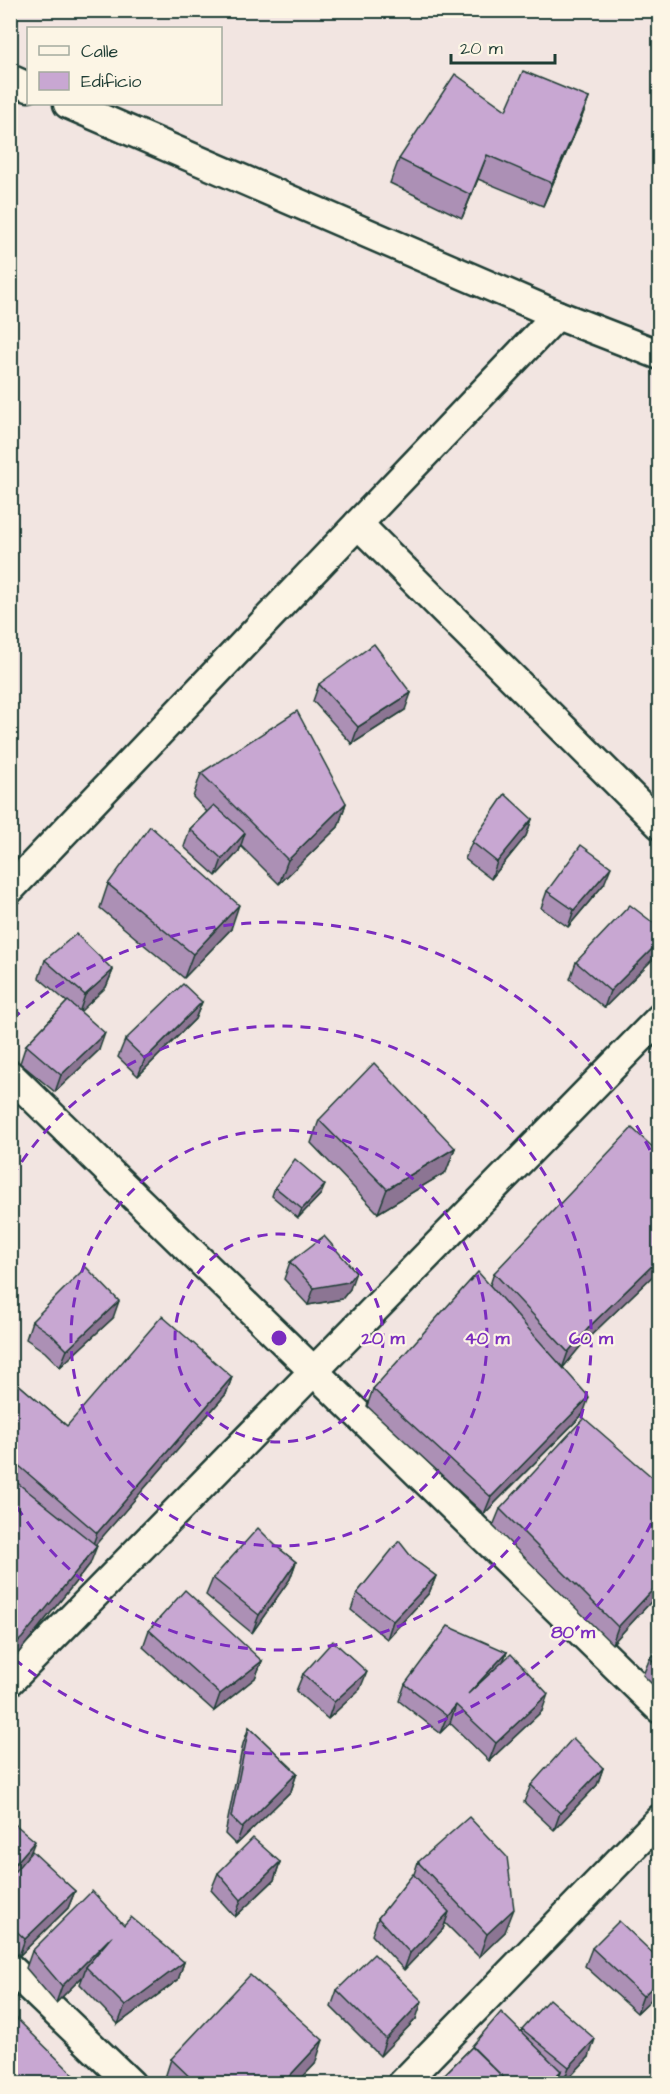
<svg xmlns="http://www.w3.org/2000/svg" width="670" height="2094" viewBox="0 0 670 2094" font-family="'Architects Daughter',sans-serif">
<rect width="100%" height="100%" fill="#f2e5e1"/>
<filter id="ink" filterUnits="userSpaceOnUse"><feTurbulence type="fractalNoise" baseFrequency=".0167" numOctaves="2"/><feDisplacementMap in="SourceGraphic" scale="12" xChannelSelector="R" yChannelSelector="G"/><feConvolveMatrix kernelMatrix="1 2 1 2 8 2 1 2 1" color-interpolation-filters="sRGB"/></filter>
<g filter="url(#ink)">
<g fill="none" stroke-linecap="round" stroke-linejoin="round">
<defs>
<g id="minor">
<polyline points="10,79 28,87"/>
<polyline points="68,104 557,315 660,355"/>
<polyline points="358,524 660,825"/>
<polyline points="10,889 557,315"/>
<polyline points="10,1075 660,1709"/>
<polyline points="10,1681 660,1018"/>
<polyline points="10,1968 131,2084"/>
<polyline points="402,2084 660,1819"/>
</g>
</defs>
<use href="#minor" stroke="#1f3d34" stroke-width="33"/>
<use href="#minor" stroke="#fcf5e5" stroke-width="28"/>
</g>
<g fill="#ac90b5" stroke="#1f3d34" stroke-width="1.5">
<polygon points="589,98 580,122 543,206 478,179 462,218 390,183 399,159 506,110"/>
<polygon points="319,684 405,710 352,744 313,701"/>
<polygon points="660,758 660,781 653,775"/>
<polygon points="201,773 346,803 338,827 279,884 241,846 239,851 216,876 184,847 190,829 207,812 193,797"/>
<polygon points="532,819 526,836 491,879 465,859 472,842"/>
<polygon points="108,884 231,929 184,978 100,908"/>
<polygon points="604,884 568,927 541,908 547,891"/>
<polygon points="660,928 660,952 604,1008 570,979 576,962"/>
<polygon points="45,960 113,970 106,987 80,1011 99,1050 55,1092 20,1063 26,1045 67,1002 39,978"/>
<polygon points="202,1002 195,1019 138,1076 118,1057 125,1040"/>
<polygon points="319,1120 455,1148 446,1172 378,1213 311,1143"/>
<polygon points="660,1154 660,1269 584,1342 563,1367 583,1414 484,1514 367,1406 373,1389 490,1285 494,1273"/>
<polygon points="275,1187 321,1194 298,1218 272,1196"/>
<polygon points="290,1262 350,1289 342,1299 308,1305 284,1279"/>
<polygon points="113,1318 60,1367 45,1352 26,1339 32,1321"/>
<polygon points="10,1377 67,1426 232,1377 226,1394 95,1545 90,1564 16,1656 10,1661"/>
<polygon points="500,1509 660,1592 612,1644 493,1526"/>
<polygon points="276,1546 296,1562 290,1579 252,1633 206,1595 213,1578"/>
<polygon points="413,1559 436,1576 429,1593 387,1639 351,1610 357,1593"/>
<polygon points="149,1630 262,1661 255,1678 214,1711 143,1647"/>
<polygon points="660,1648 660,1692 643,1675 650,1658"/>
<polygon points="507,1652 503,1661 542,1711 489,1761 450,1723 440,1733 399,1701 405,1684"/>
<polygon points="303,1674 360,1689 328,1719 296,1691"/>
<polygon points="249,1727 297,1773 291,1791 236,1845 225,1834 243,1744"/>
<polygon points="603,1768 597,1785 554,1830 524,1802 531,1785"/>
<polygon points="10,1820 30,1853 75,1891 68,1908 19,1956 10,1948"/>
<polygon points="280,1862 274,1880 235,1917 211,1890 218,1873"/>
<polygon points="418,1862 505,1932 479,1957 445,1923 443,1929 404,1970 372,1935 378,1918 414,1874"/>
<polygon points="124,1925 184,1962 178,1980 118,2024 80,1984 83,1976 56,2003 26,1968 32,1951"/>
<polygon points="592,1948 660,1960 660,1991 637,2013 585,1966"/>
<polygon points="337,1990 416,2019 380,2056 331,2007"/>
<polygon points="522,2029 589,2057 563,2084 558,2081 557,2084 435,2084 472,2047 521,2032"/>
<polygon points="171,2059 315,2064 296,2084 163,2084"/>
</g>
<g fill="#8c7593" stroke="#1f3d34" stroke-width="1.5">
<polygon points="589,98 580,122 543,206 552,183"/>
<polygon points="487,155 478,179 462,218 471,195"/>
<polygon points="411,693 405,710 352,744 358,727"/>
<polygon points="346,803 338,827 279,884 288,860"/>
<polygon points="532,819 526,836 491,879 497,862"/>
<polygon points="245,833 239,851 216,876 222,859"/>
<polygon points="611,867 604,884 568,927 574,910"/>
<polygon points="239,905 231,929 184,978 193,954"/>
<polygon points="660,941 660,952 604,1008 610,991"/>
<polygon points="113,970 106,987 79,1013 85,995"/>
<polygon points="202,1002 195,1019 138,1076 145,1059"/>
<polygon points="105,1033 99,1050 55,1092 61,1075"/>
<polygon points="455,1148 446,1172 378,1213 387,1189"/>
<polygon points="325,1185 321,1194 298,1218 302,1209"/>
<polygon points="660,1258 660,1269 584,1342 562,1369 568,1352 591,1325"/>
<polygon points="356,1272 350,1289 342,1299 308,1305 314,1288"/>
<polygon points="119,1301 113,1318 60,1367 67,1350"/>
<polygon points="232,1377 226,1394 91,1550 97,1533"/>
<polygon points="589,1397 583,1414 484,1514 491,1497"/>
<polygon points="97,1546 90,1564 16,1656 10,1661 10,1649"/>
<polygon points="296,1562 290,1579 252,1633 259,1615"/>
<polygon points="436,1576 429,1593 387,1639 393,1621"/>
<polygon points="660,1582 660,1592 612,1644 618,1627"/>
<polygon points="507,1652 500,1669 468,1694"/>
<polygon points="262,1661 255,1678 214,1711 220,1694"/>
<polygon points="367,1672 360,1689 328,1719 334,1702"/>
<polygon points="548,1694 542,1711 489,1761 496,1743"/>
<polygon points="456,1705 450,1723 440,1733 447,1716"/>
<polygon points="603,1768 597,1785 554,1830 560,1813"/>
<polygon points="297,1773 291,1791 236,1845 242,1828"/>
<polygon points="35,1841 28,1859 10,1880 10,1870"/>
<polygon points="280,1862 274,1880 235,1917 241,1900"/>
<polygon points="75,1891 68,1908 19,1956 25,1939"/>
<polygon points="514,1909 505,1932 479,1957 487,1934"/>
<polygon points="449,1912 443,1929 404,1970 410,1953"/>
<polygon points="112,1936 86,1967 83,1976 56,2003 62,1986"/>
<polygon points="184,1962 178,1980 118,2024 125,2006"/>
<polygon points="660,1980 660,1991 637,2013 643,1996"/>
<polygon points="422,2001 416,2019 380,2056 386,2039"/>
<polygon points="595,2039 589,2057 563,2084 569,2067"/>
<polygon points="323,2040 315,2064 296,2084 282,2084"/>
<polygon points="561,2071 557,2084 547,2084"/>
</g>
<g fill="#c8a7d2" stroke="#1f3d34" stroke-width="1.5">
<polygon points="523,71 589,98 552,183 487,155 471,195 399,159 455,74 506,110"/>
<polygon points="374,644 411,693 358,727 319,684"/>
<polygon points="297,711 346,803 288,860 201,773"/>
<polygon points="505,794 532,819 497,862 472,842"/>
<polygon points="214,805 245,833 222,859 190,829"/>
<polygon points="150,826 239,905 193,954 108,884"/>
<polygon points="581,845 611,867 574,910 547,891"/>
<polygon points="630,905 660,928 660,941 610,991 576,962"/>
<polygon points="76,934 113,970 85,995 45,960"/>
<polygon points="183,984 202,1002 145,1059 125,1040"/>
<polygon points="68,1001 105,1033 61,1075 26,1045"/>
<polygon points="374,1063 455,1148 387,1189 319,1120"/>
<polygon points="632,1128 660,1154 660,1258 591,1325 568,1352 494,1273"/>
<polygon points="295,1159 325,1185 302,1209 275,1187"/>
<polygon points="324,1236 356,1272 348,1282 314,1288 290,1262"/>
<polygon points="86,1267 119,1301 67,1350 52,1335 32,1321"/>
<polygon points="478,1272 589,1397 491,1497 373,1389"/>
<polygon points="162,1316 232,1377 97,1533 10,1458 10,1377 67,1426"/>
<polygon points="584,1418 660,1484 660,1582 618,1627 500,1509"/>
<polygon points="10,1477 97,1546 22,1638 10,1649 10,1627 17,1633 10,1624"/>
<polygon points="258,1528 276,1546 296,1562 259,1615 213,1578"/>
<polygon points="399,1541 413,1559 436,1576 393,1621 357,1593"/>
<polygon points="185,1590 262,1661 220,1694 149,1630"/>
<polygon points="448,1626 507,1652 468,1694 511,1654 548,1694 496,1743 456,1705 447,1716 405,1684"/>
<polygon points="333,1641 367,1672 334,1702 303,1674"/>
<polygon points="660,1648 660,1668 650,1658"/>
<polygon points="249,1727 297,1773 242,1828 231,1817"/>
<polygon points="573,1738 603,1768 560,1813 531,1785"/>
<polygon points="469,1817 507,1857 514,1909 487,1934 418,1862"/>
<polygon points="10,1820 35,1841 10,1870"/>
<polygon points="253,1838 280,1862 241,1900 218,1873"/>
<polygon points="32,1851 75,1891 25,1939 10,1925 10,1877"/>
<polygon points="413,1874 449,1912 410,1953 378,1918"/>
<polygon points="92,1891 124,1925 131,1917 184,1962 125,2006 86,1967 112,1936 62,1986 32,1951"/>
<polygon points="619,1921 660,1960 660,1980 643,1996 592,1948"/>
<polygon points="374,1954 422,2001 386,2039 337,1990"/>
<polygon points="250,1975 323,2040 282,2084 197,2084 171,2059"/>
<polygon points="549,1999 595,2039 569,2067 522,2029"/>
<polygon points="10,2012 83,2084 10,2084"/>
<polygon points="501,2012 561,2071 547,2084 510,2084 472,2046"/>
<polygon points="472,2047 510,2084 435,2084"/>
</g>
</g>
<g fill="none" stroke="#7b2cbf" stroke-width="3" stroke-dasharray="10 8">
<circle cx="279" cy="1338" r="104"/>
<circle cx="279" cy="1338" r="208"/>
<path d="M12 1177A312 312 0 1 1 12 1499"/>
<path d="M659 1507A416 416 0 0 1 12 1657M12 1019A416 416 0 0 1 659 1169"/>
</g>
<circle cx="279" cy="1338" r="9" fill="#7b2cbf" stroke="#fcf5e5" stroke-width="3"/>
<g font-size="18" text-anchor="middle" font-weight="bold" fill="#7b2cbf" stroke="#fcf5e5" stroke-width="4.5" stroke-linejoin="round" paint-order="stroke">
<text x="383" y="1344">20 m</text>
<text x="487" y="1344">40 m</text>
<text x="591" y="1344">60 m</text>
<text x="573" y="1638">80 m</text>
</g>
<rect width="670" height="2094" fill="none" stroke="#fcf5e5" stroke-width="36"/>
<rect x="18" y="18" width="634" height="2058" fill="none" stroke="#1f3d34" stroke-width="2" filter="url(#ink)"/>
<rect x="27" y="27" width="195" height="78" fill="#fcf5e5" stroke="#a4ab9e" stroke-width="1.5"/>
<rect x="39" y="46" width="30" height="9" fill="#fcf5e5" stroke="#a4ab9e" stroke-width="1.5"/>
<text x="81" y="57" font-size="18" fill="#1f3d34">Calle</text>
<rect x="39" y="72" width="30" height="18" fill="#c8a7d2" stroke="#a4ab9e" stroke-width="1.5"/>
<text x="81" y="87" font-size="18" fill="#1f3d34">Edificio</text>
<path d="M451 54v9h104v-9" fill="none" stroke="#1f3d34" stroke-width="3"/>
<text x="460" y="54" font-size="18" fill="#1f3d34" stroke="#fcf5e5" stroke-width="4.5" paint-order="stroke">20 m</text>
</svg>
